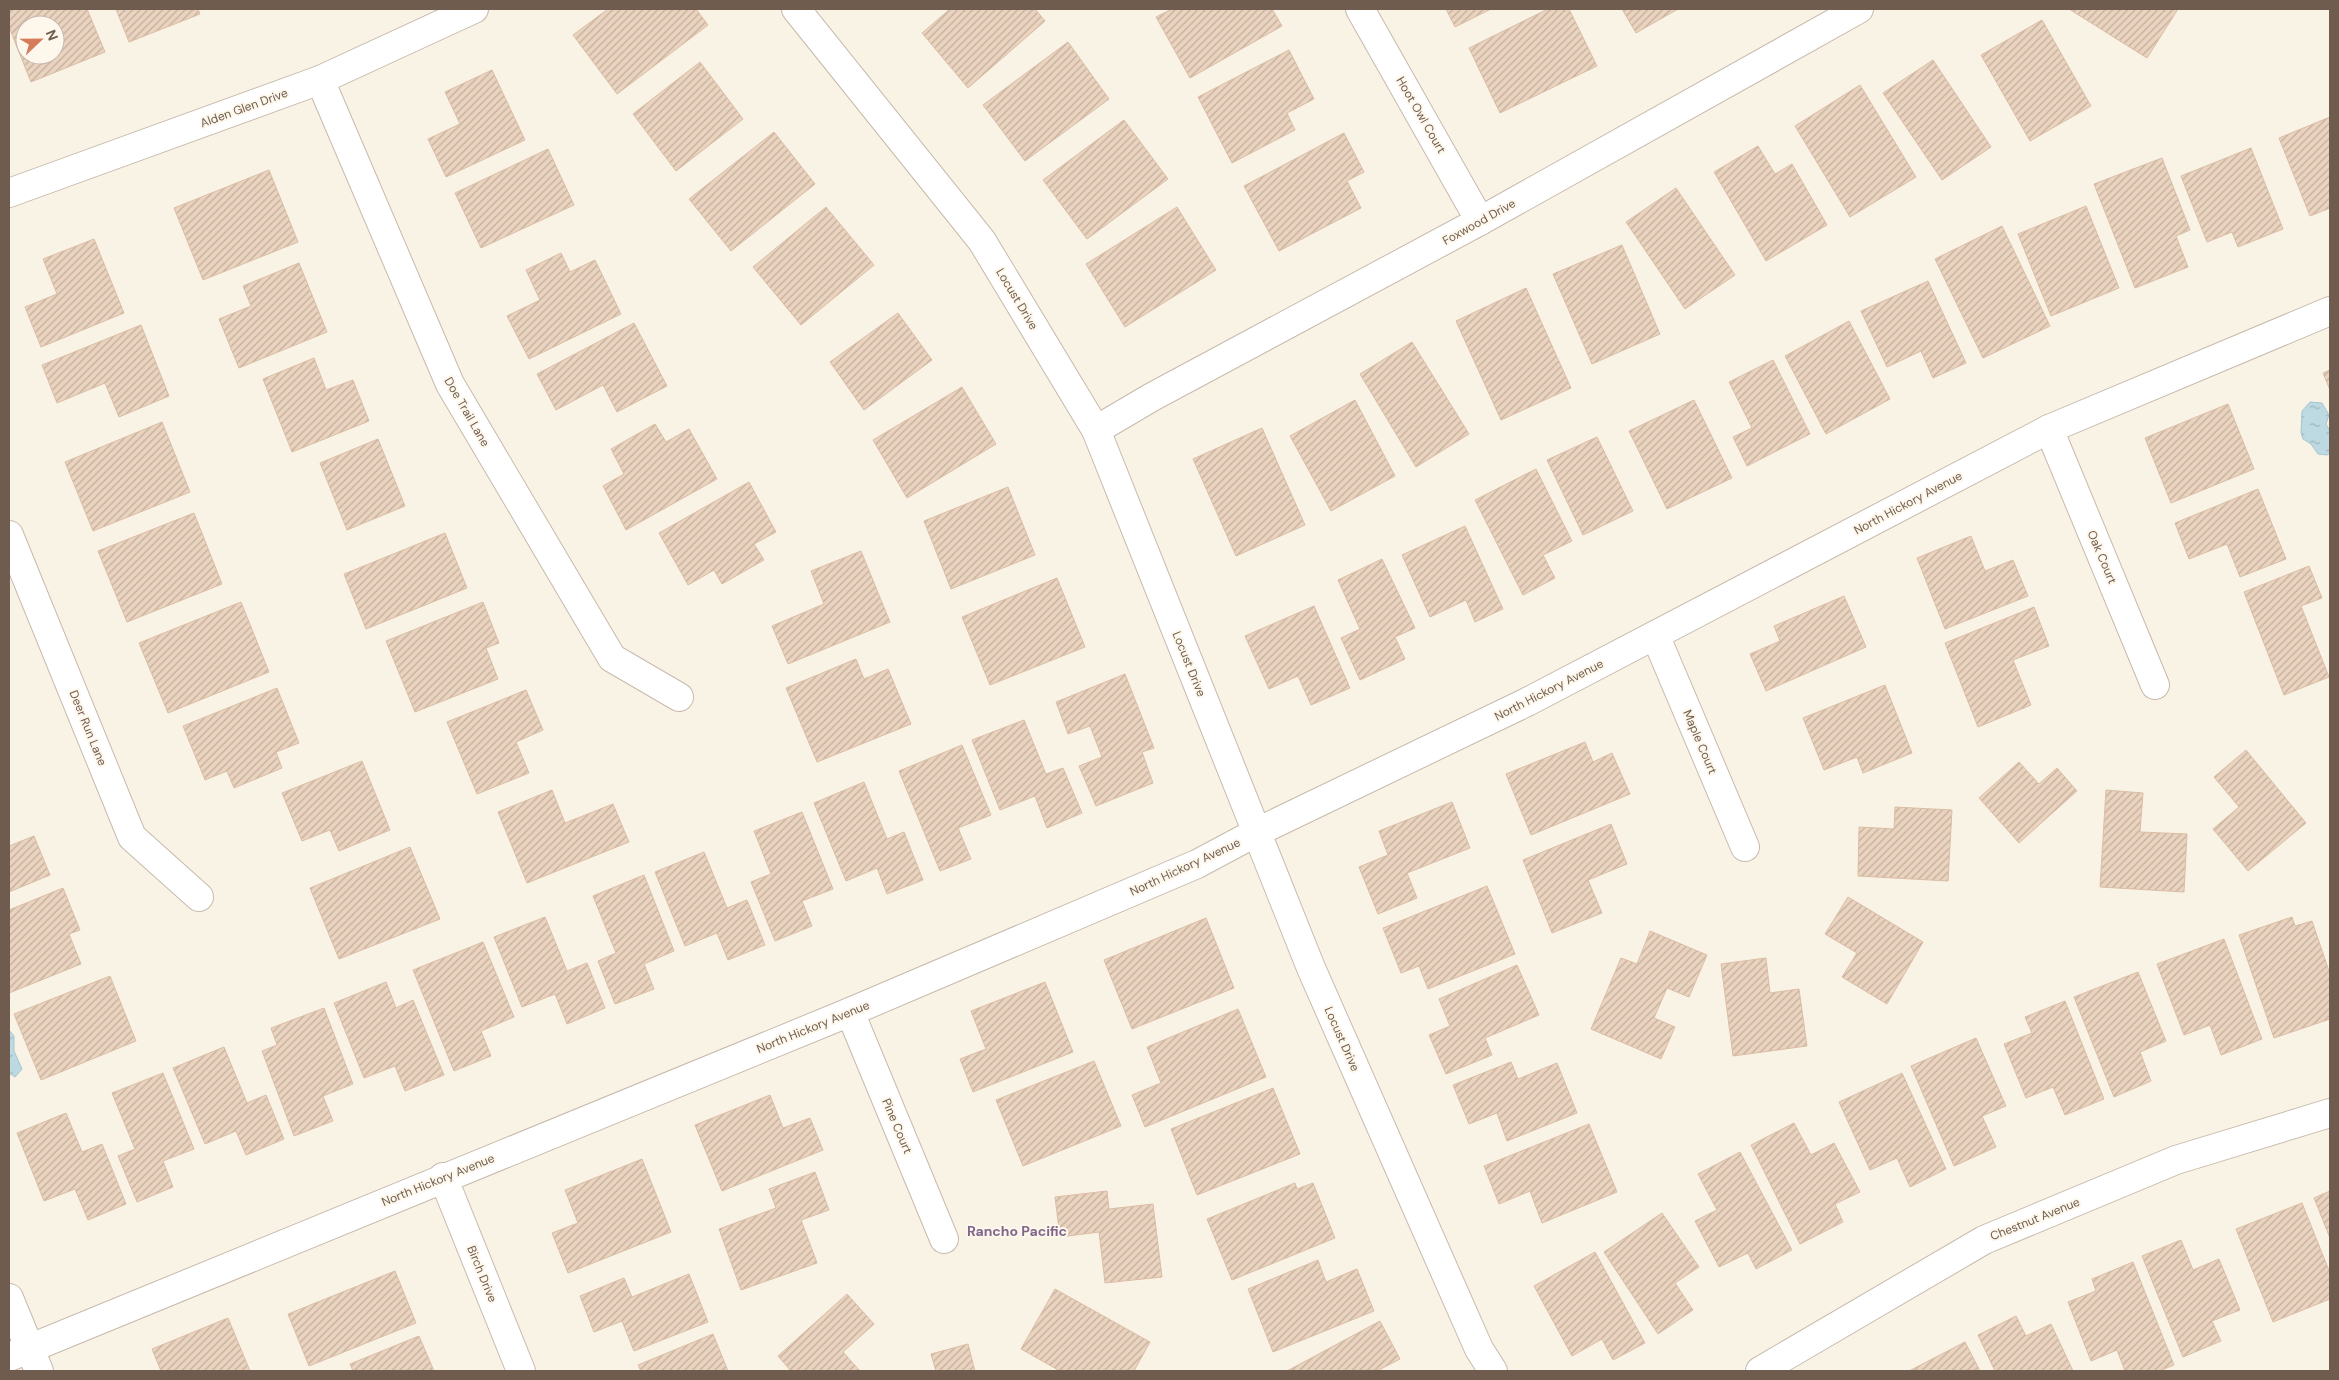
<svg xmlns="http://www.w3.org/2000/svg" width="2339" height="1380" viewBox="0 0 2339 1380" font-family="'DM Sans',sans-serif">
<defs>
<pattern id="water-ripples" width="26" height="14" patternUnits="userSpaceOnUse" patternTransform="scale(1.25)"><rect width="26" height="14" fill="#bdd9e1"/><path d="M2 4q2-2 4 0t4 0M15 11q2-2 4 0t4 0" fill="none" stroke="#9eb3b9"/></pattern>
<pattern id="building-hatch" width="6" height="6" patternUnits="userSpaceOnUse" patternTransform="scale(1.25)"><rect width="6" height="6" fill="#ead3bf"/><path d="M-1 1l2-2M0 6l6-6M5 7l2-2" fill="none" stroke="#c2ae9d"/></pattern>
</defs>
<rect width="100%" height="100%" fill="#f9f3e6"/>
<g fill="url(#water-ripples)" stroke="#a5c7d1">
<polygon points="2310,402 2322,403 2329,415 2326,424 2330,431 2330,453 2327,455 2318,454 2311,444 2303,439 2301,433 2302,411"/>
<polygon points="9,1030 14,1036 14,1051 22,1069 15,1077 9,1073"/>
</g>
<g fill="url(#building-hatch)" stroke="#dcbda4" fill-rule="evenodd">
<path d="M9,9H87L105,52L31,82L9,27ZM25,25H55V55H25Z"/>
<polygon points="116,9 198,9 200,14 129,42"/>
<polygon points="608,9 696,9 708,25 617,94 573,35"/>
<polygon points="950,9 1035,9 1045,21 968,88 922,33"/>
<polygon points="1172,9 1272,9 1282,26 1190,78 1156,17"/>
<polygon points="1446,9 1491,9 1455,27"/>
<polygon points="1548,9 1569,9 1597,66 1500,113 1469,48"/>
<polygon points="1622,9 1678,9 1636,33"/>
<polygon points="2069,9 2178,9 2147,58"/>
<polygon points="2042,20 2091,106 2030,141 1981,55"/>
<polygon points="1068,42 1109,99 1025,161 983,105"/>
<polygon points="1289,50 1314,99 1287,113 1295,130 1232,163 1198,97"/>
<polygon points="1933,60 1991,147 1942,180 1883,93"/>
<polygon points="700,62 743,119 676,171 633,114"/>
<polygon points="492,70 525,140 446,177 428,139 460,124 445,92"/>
<polygon points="1860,85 1916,177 1850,217 1795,126"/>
<polygon points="2330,117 2330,208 2310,216 2279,138"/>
<polygon points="1124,120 1168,179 1087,239 1043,180"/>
<polygon points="774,132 815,184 731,251 689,199"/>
<polygon points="1344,133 1364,172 1347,181 1361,208 1279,251 1244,186"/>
<polygon points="1758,146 1775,174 1792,164 1827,225 1766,261 1714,172"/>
<polygon points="2251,148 2283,229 2238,247 2232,232 2207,242 2181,176"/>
<polygon points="548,149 574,205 481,248 455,193"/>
<polygon points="2162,158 2190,230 2176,236 2188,267 2135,288 2094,184"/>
<polygon points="269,170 298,242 203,280 174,208"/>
<polygon points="1676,188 1735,275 1685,309 1626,222"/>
<polygon points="2086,206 2119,288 2051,316 2018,234"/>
<polygon points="826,207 874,265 801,325 753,267"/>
<polygon points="1177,207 1216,270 1125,327 1086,264"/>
<polygon points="2002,226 2050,326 1983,358 1935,259"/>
<polygon points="94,239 124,313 41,347 25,307 57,294 43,259"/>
<polygon points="1622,245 1660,334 1592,364 1553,274"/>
<polygon points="561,253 570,272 595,260 621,314 529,359 507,316 540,300 526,270"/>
<polygon points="299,263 327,332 239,368 219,319 251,306 243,286"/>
<polygon points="1928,281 1966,363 1933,378 1921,351 1887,367 1861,311"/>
<polygon points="1526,288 1571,388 1501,420 1456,321"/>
<polygon points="898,313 932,360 864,410 830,362"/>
<polygon points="1849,321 1890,399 1826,434 1785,356"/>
<polygon points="634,323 667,386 617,412 603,385 556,410 537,374"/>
<polygon points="141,325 169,396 119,417 105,383 57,403 42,365"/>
<polygon points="1412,342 1469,434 1416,467 1360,374"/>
<polygon points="314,358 326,390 353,380 369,421 292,452 263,379"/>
<polygon points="1773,360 1810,434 1747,466 1733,437 1752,428 1729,382"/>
<polygon points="2330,370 2330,390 2323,373"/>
<polygon points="962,387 996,444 907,498 873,440"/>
<polygon points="1355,400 1395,476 1331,511 1290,436"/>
<polygon points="1694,400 1732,478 1667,509 1629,431"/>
<polygon points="2228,404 2254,469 2171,503 2145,438"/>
<polygon points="162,422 190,492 93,531 65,462"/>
<polygon points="655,424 666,442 689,429 717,479 626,530 603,486 624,474 611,449"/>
<polygon points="1262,428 1305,525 1236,556 1193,459"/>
<polygon points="1597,437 1633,511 1583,535 1547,460"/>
<polygon points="378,439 405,506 347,530 320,463"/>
<polygon points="1536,469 1572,541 1543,555 1555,578 1523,595 1475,500"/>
<polygon points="749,482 776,532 754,544 764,560 722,584 714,570 688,585 659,533"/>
<polygon points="1008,487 1035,555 951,589 924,521"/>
<polygon points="2258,489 2286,559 2240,577 2227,544 2189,559 2175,523"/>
<polygon points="194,513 222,584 127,622 98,551"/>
<polygon points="1465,526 1503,609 1475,622 1466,600 1430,617 1402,555"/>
<polygon points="445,533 467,588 366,629 344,574"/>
<polygon points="1971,536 1985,571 2013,560 2028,596 1945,629 1917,558"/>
<polygon points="861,551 890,622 788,664 772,626 824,604 811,571"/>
<polygon points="1382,559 1415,628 1395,637 1405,659 1360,680 1341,638 1360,629 1338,580"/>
<polygon points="2309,566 2322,598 2301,606 2329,677 2284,695 2244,592"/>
<polygon points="1057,578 1085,647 990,685 962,617"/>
<polygon points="1844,596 1866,647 1766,691 1750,654 1780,641 1774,626"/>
<polygon points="241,602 269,672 168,713 139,643"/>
<polygon points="483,602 499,643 486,648 498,679 415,712 386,641"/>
<polygon points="1314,606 1350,688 1311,705 1298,676 1269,689 1245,636"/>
<polygon points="2034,607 2049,646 2013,660 2031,705 1978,727 1945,643"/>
<polygon points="856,659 864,679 888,669 911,724 817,762 786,688"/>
<polygon points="1125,674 1154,748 1142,752 1153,783 1096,806 1079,766 1102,757 1090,726 1068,734 1056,702"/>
<polygon points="1885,685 1912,753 1863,773 1857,757 1824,770 1803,718"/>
<polygon points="277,688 299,743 276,752 282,768 234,788 227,771 205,780 183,726"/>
<polygon points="526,690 543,730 516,742 529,773 477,794 447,722"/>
<polygon points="1024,720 1046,774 1063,768 1082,813 1047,828 1035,796 1000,810 972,740"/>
<polygon points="1585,742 1593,762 1612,753 1630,794 1531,835 1506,774"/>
<polygon points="962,745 991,815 958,828 971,859 940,871 899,771"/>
<polygon points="2246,750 2306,823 2248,871 2213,829 2239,807 2214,777"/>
<polygon points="362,761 390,830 339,851 330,830 302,841 282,793"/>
<polygon points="2019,762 2039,784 2057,768 2077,791 2019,843 1979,798"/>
<polygon points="864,782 887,839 904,832 923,880 887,894 877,868 846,881 814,803"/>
<polygon points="552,790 565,823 613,804 629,842 527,883 498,812"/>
<polygon points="2106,790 2143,793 2140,832 2187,834 2184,892 2100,887"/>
<polygon points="1452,802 1470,848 1407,873 1417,898 1378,914 1359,867 1388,855 1379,831"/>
<polygon points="1895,807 1952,810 1948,881 1858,876 1859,827 1894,829"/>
<polygon points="802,812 833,889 802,901 812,926 775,941 751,882 771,874 754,831"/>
<polygon points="1611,824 1627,864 1588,880 1602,913 1552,933 1523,860"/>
<polygon points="34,836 50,875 9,892 9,846"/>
<polygon points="410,847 440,919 339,959 310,888"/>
<polygon points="704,852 727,908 747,900 765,945 728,960 717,933 685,946 655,872"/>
<polygon points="644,875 674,951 644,964 654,989 615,1004 598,961 616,953 593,896"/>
<polygon points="1487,886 1515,954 1428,989 1419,966 1401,973 1383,928"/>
<polygon points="63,888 80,930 69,934 81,964 9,993 9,910"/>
<polygon points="1848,897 1923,942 1887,1004 1842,977 1857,953 1825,934"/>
<polygon points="545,917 567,971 587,963 605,1008 567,1024 555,994 522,1007 494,937"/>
<polygon points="2292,917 2295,926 2312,921 2330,974 2330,1019 2274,1038 2239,935"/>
<polygon points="1206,918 1234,988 1132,1029 1104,960"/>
<polygon points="1650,931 1707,955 1689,997 1667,988 1654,1018 1675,1027 1661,1059 1591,1029 1621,958 1637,964"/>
<polygon points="2224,939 2262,1039 2221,1055 2210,1025 2184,1035 2157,964"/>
<polygon points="483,942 514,1017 481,1031 491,1056 454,1071 413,970"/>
<polygon points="1766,958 1770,993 1799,989 1807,1046 1733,1056 1721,964"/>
<polygon points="1517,965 1539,1015 1485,1038 1492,1055 1446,1074 1429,1035 1450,1026 1439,999"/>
<polygon points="2138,972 2166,1041 2140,1052 2151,1081 2114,1097 2074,997"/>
<polygon points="110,976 136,1041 41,1080 14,1014"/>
<polygon points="386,982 396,1008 413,1000 444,1075 405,1091 395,1066 364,1078 334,1003"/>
<polygon points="1045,982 1073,1052 973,1092 960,1059 986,1049 971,1011"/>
<polygon points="2065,1001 2104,1099 2065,1115 2053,1087 2026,1098 2004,1044 2032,1033 2025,1017"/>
<polygon points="324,1008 353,1084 323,1096 333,1121 294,1136 262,1051 277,1045 271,1028"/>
<polygon points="1238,1009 1266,1077 1145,1127 1132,1095 1161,1083 1147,1047"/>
<polygon points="1976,1038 2006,1106 1982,1116 1996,1147 1954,1166 1911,1066"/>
<polygon points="224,1047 247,1103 266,1095 284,1139 246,1155 236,1131 205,1144 173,1068"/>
<polygon points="1094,1061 1121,1126 1023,1166 996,1100"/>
<polygon points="1511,1062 1518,1079 1557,1063 1577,1113 1507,1141 1497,1113 1469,1124 1453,1085"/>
<polygon points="163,1073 194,1149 163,1161 173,1187 137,1202 118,1156 135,1149 112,1093"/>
<polygon points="1902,1073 1946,1169 1910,1187 1897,1158 1870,1170 1839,1102"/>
<polygon points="1273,1088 1300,1154 1197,1195 1171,1129"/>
<polygon points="770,1095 783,1128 810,1118 823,1150 722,1191 695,1125"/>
<polygon points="66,1113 82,1152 102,1144 126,1204 88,1220 75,1189 44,1201 17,1133"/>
<polygon points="1794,1123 1811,1155 1834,1143 1860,1192 1835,1204 1843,1222 1800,1244 1751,1145"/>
<polygon points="1589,1124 1617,1192 1542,1223 1530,1191 1499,1204 1484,1166"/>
<polygon points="1740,1152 1792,1250 1756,1269 1748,1253 1719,1267 1695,1221 1717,1210 1698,1174"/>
<polygon points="642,1159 671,1232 568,1273 552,1233 578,1223 565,1190"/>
<polygon points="815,1172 829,1210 801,1220 817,1263 741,1290 719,1229 776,1208 769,1189"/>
<polygon points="1295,1183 1297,1189 1313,1183 1335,1238 1232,1280 1207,1219"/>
<polygon points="1107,1191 1109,1209 1153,1204 1162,1277 1105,1283 1099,1232 1060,1237 1055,1197"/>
<polygon points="2330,1191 2330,1238 2314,1198"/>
<polygon points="2302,1203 2330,1273 2330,1299 2273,1322 2236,1229"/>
<polygon points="1662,1213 1699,1267 1675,1283 1693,1310 1658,1334 1604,1252"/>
<polygon points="2181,1240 2193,1270 2219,1259 2240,1310 2212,1321 2221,1341 2183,1357 2142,1256"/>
<polygon points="1595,1252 1645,1343 1613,1360 1602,1339 1572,1356 1534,1286"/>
<polygon points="1318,1260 1326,1282 1357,1269 1374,1311 1273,1352 1248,1289"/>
<polygon points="2133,1262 2174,1365 2159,1371 2125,1371 2117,1350 2091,1361 2068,1302 2096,1291 2092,1279"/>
<polygon points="395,1271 416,1323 309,1366 288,1314"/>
<polygon points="689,1274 708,1322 634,1351 622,1321 594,1332 580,1296 624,1278 632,1297"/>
<polygon points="1055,1289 1150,1342 1134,1371 1060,1371 1021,1349"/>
<polygon points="847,1294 874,1324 843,1352 860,1371 791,1371 778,1356"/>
<polygon points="2016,1316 2026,1336 2051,1324 2073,1371 1995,1371 1978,1335"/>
<polygon points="228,1318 250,1371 161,1371 152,1349"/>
<polygon points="1380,1321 1400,1359 1377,1371 1287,1371"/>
<polygon points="713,1334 728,1371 641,1371 638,1365"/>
<polygon points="419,1336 434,1371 353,1371 350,1364"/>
<polygon points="1965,1342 1980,1371 1909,1371"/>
<polygon points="968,1344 975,1371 936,1371 931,1354"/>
</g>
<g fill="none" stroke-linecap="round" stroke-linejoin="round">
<defs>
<g id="minor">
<polyline points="796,9 982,241 1096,430 1311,968 1479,1349 1493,1371"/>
<polyline points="1360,9 1480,221"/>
<polyline points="320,80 450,384 612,658 679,697"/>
<polyline points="9,193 320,80 474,9"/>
<polyline points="2049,429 2155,685"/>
<polyline points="1096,430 1152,397 1480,221 1859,9"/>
<polyline points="9,535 132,837 199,897"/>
<polyline points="1656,637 1745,847"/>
<polyline points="850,1012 944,1239"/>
<polyline points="443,1177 521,1371"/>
<polyline points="9,1298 39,1371"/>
<polyline points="9,1357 850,1012 1197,864 1257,832 1527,702 2049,429 2330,311"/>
<polyline points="1760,1371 1984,1240 2176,1160 2330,1113"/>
</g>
</defs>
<use href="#minor" stroke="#c7baac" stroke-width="30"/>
<use href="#minor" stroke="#fff" stroke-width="28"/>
</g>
<g text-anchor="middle" stroke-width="4" stroke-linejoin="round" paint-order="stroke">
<g font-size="12" fill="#705c4e" stroke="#fdf7ec">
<text transform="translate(244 108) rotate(-20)" y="4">Alden Glen Drive</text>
<text transform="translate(1421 115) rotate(60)" y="4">Hoot Owl Court</text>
<text transform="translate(1479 222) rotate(-29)" y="4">Foxwood Drive</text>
<text transform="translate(1017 299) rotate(59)" y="4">Locust Drive</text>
<text transform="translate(467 412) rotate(60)" y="4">Doe Trail Lane</text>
<text transform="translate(1908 503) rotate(-28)" y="4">North Hickory Avenue</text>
<text transform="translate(2102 557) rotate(67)" y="4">Oak Court</text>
<text transform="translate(1189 664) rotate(68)" y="4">Locust Drive</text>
<text transform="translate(1549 690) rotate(-27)" y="4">North Hickory Avenue</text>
<text transform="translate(88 728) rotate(68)" y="4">Deer Run Lane</text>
<text transform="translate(1700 742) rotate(67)" y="4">Maple Court</text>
<text transform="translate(1185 867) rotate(-25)" y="4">North Hickory Avenue</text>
<text transform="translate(813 1027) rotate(-22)" y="4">North Hickory Avenue</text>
<text transform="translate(1342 1039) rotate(66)" y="4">Locust Drive</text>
<text transform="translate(897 1126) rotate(67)" y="4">Pine Court</text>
<text transform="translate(438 1180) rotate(-22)" y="4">North Hickory Avenue</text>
<text transform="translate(2035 1219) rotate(-22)" y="4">Chestnut Avenue</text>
<text transform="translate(482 1274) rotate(68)" y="4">Birch Drive</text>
</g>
<g font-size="14" font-weight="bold" fill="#81668c" stroke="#fdf7ec">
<text x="1017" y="1236">Rancho Pacific</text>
</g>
</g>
<rect width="2339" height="1380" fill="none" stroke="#705c4e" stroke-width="20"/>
<g transform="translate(40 40) rotate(68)"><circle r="24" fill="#fdf7ec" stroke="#c5b9ad"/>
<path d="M0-4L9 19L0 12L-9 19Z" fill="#d57d5a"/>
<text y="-8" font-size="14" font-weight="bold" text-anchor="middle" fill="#705c4e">N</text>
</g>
</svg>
